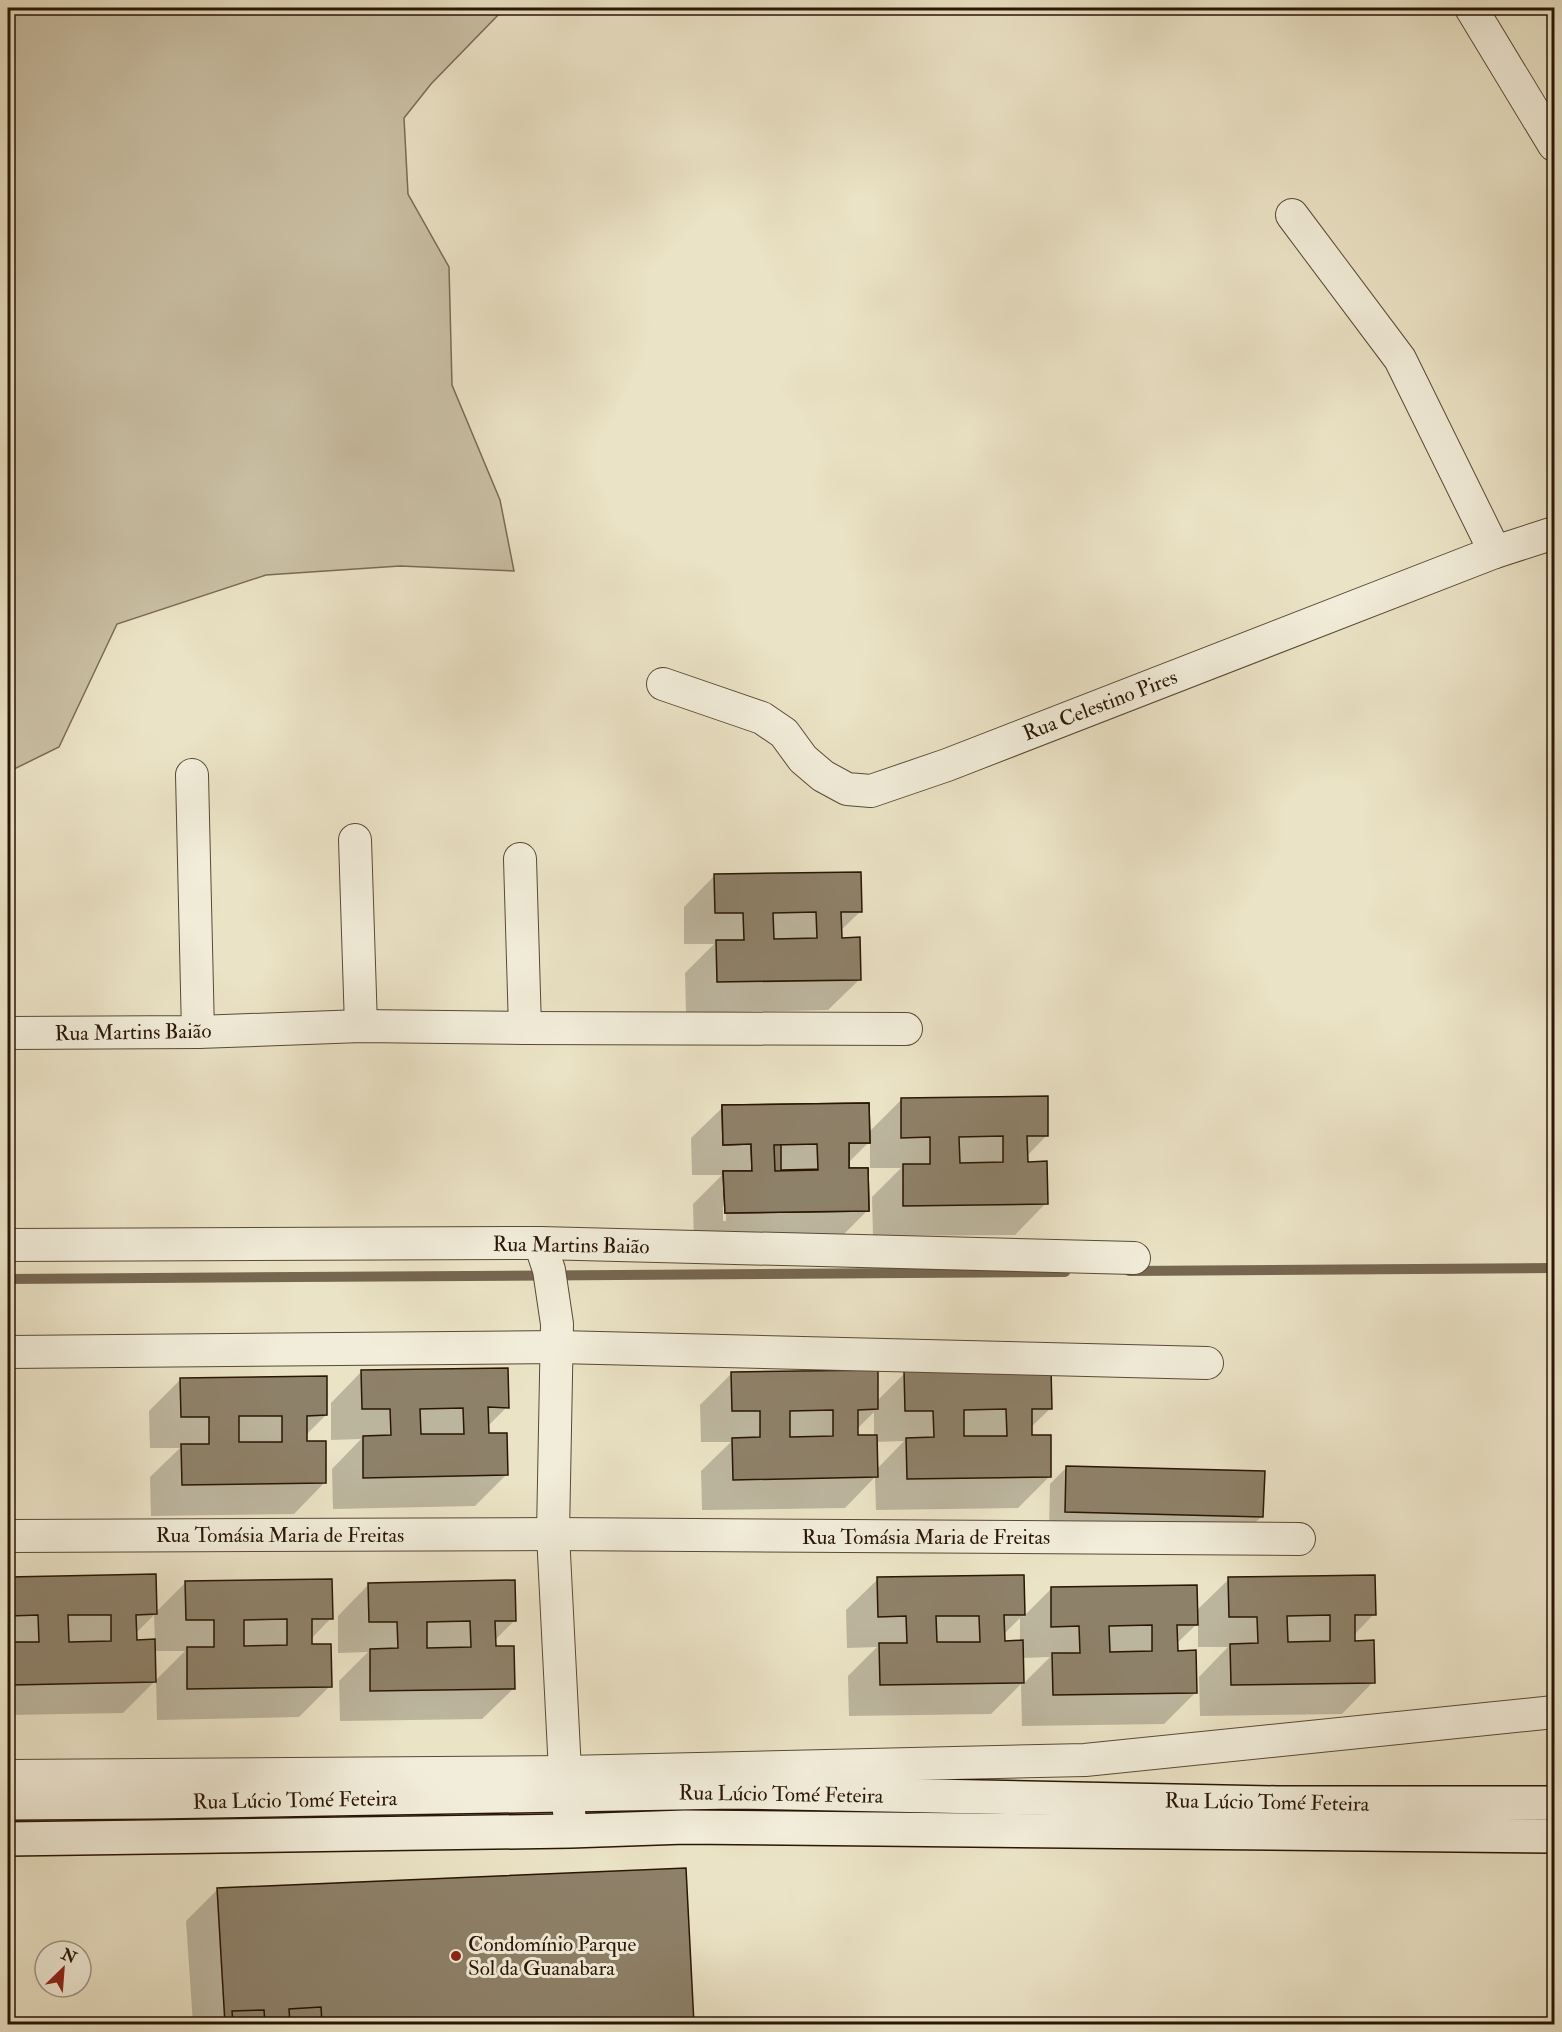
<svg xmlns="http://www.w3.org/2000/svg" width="1562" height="2032" viewBox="0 0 1562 2032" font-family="'IM FELL Double Pica',serif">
<rect width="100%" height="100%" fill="#ebe3c6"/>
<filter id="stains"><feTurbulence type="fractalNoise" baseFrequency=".00333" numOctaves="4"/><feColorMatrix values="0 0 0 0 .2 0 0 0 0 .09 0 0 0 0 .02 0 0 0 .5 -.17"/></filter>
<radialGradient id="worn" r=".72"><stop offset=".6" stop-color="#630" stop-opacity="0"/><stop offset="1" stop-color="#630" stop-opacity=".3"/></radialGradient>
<polygon fill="#cac0a5" stroke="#7a6b55" stroke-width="1.5" points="8,8 495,8 502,11 431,84 404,118 408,194 449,267 452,385 500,500 514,571 400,566 266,575 117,624 59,747 8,772"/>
<g fill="#0003" fill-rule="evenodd">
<polygon points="715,875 861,911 840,931 841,939 860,979 828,1010 686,1013 685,973 714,944 684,944 684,907"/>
<path d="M901,1100L1047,1135L1027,1156V1163L1046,1203L1015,1235L873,1236L872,1197L901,1168H870V1141L848,1163V1170L868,1210L836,1242L694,1244L693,1204L722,1175H692L691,1138L723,1107L868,1133ZM726,1195V1221H723V1198Z"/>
<polygon points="362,1371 507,1407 487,1427 487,1435 506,1475 475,1506 333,1509 332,1469 361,1439 331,1440 331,1403"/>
<path d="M732,1373L877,1401L905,1373L1051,1408L1030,1428L1031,1436L1050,1476L1018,1508L876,1510L875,1477L845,1508L702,1510L701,1471L731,1442H701L700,1405ZM874,1412V1437H857V1429ZM904,1441L876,1470L875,1442Z"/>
<polygon points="181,1379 326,1415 306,1435 306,1443 325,1482 294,1514 151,1516 150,1477 180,1448 150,1448 149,1411"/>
<polygon points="1067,1467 1262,1516 1245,1533 1049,1528 1050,1484"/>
<path d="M1023,1577V1617L1051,1589L1196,1611L1229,1579L1374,1614L1354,1635V1642L1373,1682L1342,1714L1200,1716L1199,1677L1228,1647H1198V1623L1176,1644V1652L1196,1692L1164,1724L1022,1726L1021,1684L991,1714L849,1716L848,1676L877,1647L847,1648L846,1610L878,1579ZM1020,1618V1642H1003V1635ZM1050,1657L1022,1685V1658Z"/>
<path d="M10,1578L156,1612L186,1582L331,1618L311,1639V1646L330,1686L299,1717L157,1720L156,1680L123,1713L8,1715V1648L10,1646H8V1580ZM154,1615L155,1641H135V1634ZM154,1651H185L155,1681Z"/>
<polygon points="369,1584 515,1620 494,1641 494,1648 514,1688 482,1719 340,1721 339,1681 368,1652 338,1653 338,1616"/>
<polygon points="685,1869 692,2024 193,2024 186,1921 218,1889"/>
</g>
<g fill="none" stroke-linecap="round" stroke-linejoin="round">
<g stroke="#766751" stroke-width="10">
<polyline points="1129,1271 1554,1268"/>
<polyline points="8,1279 1065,1272"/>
</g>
</g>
<g fill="#8e8169" stroke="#291605" stroke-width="1.5" fill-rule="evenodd">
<path d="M861,872L862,912H841L842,938L860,937L861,980L717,982L716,940H744L743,913H715L714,874ZM816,912L817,938L774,939L773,913Z"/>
<path d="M1048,1096V1136H1027L1028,1162L1047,1161L1048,1204L903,1206V1164H930V1137L901,1138V1098ZM1003,1136V1162L960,1163L959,1137Z"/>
<path d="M869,1103L870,1143H849V1168H868L869,1211L725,1213L723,1171H752L751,1144L723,1145L722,1105ZM824,1143V1169L781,1170V1144Z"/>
<path d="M869,1103L870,1143H849V1168H868L869,1211L725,1213L723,1171H752L751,1144L723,1145L722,1105ZM817,1144L818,1170L775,1171L774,1145Z"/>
<path d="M508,1368L509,1408L488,1407L489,1433H507L508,1475L363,1478V1436L391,1435L390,1409H362L361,1370ZM463,1408L464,1434H421L420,1409Z"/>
<path d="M1051,1369L1052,1409H1032V1435H1051V1477L907,1479L906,1438L934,1437L933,1411H905L904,1371ZM1006,1409L1007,1436H964V1410Z"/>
<path d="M878,1370V1409L858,1410V1435H877L878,1477L733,1480L732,1438L760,1437V1411H732L731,1372ZM833,1410V1436L790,1437V1411Z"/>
<path d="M327,1376V1415L307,1416V1441H326V1483L182,1485L181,1444H209V1417H181L180,1378ZM239,1416H282V1442H239Z"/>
<polygon points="1066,1466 1265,1471 1263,1517 1065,1512"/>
<path d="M156,1574L157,1614L136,1615L137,1640L155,1639L156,1682L12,1685L11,1642H39L38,1615L10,1616L9,1577ZM68,1615H111V1641L69,1642Z"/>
<path d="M1024,1575L1025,1615H1004L1005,1641L1023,1640L1024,1683L880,1685L879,1643H907L906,1616L878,1617L877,1577ZM936,1616H979L980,1642H937Z"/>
<path d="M1375,1575L1376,1615H1355V1641L1374,1640L1375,1683L1231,1685L1230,1644L1258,1643L1257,1617H1229L1228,1577ZM1330,1615V1641L1288,1642L1287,1616Z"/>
<path d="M332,1579L333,1619H312V1644H331L332,1687L187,1689V1647H214V1620H186L185,1581ZM287,1619V1645L244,1646V1620Z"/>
<path d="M515,1580L516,1621H495L496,1646H514L515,1689L370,1691V1649L398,1648L397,1622H369L368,1583ZM470,1621L471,1647L427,1648V1622Z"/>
<path d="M1197,1585L1198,1625H1177L1178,1651L1196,1650L1197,1693L1053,1695L1052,1653H1080L1079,1626L1051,1627V1587ZM1152,1625V1651L1110,1652L1109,1626Z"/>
<polygon points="686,1868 694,2024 225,2024 217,1888"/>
<polygon points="321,2007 322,2024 290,2024 289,2009"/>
<polygon points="264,2010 265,2024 233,2024 232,2011"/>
</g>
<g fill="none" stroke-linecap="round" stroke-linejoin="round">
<defs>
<g id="street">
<polyline points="1471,8 1554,145"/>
<polyline points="1292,215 1400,359 1495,552"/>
<polyline points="663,684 762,718 784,733 803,759 823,776 847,789 871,791 947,765 1495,552 1554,533"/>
<polyline points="192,775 198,1032"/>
<polyline points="355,840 361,1026"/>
<polyline points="520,859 525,1028"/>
<polyline points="8,1033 198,1032 361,1026 525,1028 906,1029"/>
<polyline points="540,1243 549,1270 557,1324 553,1534 565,1772 571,1831"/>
<polyline points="8,1245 540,1243 1134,1258"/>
<polyline points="8,1352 558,1347 1207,1363"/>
<polyline points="8,1536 553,1534 1299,1539"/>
<polyline points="8,1776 565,1772 1085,1760 1554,1712"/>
</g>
<g id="secondary">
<polyline points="8,1803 151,1802 734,1792 1277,1803 1554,1803"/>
<polyline points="8,1839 571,1831 685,1827 1554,1836"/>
</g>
</defs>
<use href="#street" stroke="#5a4935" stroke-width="34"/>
<use href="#secondary" stroke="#291605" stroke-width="36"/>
<use href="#street" stroke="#f2edda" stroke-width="32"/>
<use href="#secondary" stroke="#f2edda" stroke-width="33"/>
</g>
<circle fill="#8f2418" stroke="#f2edda" stroke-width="2" cx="456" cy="1956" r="6"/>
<g text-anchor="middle" stroke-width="6" stroke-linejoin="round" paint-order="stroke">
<g font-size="21" fill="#291605" stroke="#f2edda">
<text transform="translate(1100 705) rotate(-21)" y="7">Rua Celestino Pires</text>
<text transform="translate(133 1032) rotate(-1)" y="7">Rua Martins Baião</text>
<text transform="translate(571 1245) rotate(1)" y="7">Rua Martins Baião</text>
<text x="280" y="1542">Rua Tomásia Maria de Freitas</text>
<text x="926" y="1544">Rua Tomásia Maria de Freitas</text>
<text transform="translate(781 1794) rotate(1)" y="7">Rua Lúcio Tomé Feteira</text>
<text transform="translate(295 1800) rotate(-1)" y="7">Rua Lúcio Tomé Feteira</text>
<text transform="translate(1267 1802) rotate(1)" y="7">Rua Lúcio Tomé Feteira</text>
</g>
<g font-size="21" fill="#291605" stroke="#f2edda" text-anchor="start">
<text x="468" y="1951">Condomínio Parque<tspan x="468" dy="24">Sol da Guanabara</tspan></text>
</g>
</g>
<rect width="1562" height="2032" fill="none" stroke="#ebe3c6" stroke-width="30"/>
<rect x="9" y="9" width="1544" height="2014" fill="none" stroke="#291605" stroke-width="3"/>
<rect x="15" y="15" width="1532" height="2002" fill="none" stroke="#291605" stroke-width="1.5"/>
<g transform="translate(63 1969) rotate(25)"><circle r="28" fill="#f2edda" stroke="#a29785" stroke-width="1.5"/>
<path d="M0-4.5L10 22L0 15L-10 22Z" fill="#8f2418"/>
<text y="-9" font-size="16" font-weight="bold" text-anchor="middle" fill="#291605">N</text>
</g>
<rect width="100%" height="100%" filter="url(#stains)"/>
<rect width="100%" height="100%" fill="url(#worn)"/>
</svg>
